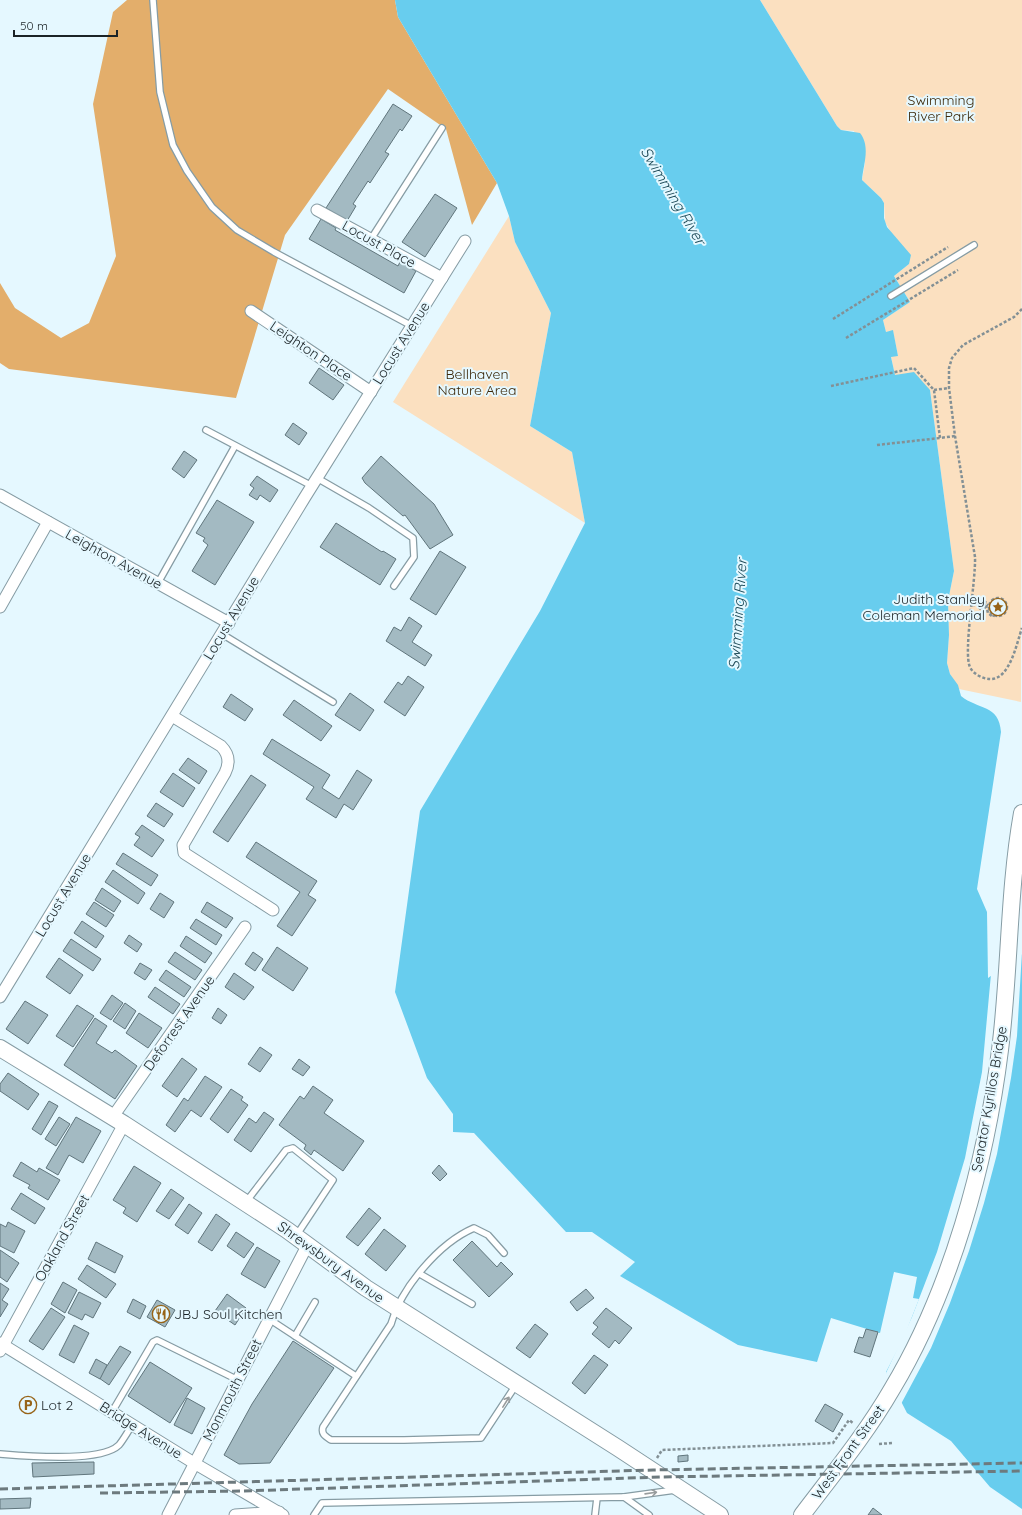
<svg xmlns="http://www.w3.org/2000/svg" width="1022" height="1515" viewBox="0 0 1022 1515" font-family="Quicksand,sans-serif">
<rect width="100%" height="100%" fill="#e5f8ff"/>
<g fill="#fbe0c0">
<polygon points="760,0 1022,0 1021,702 959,689 950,674 947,663 949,635 948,601 954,571 930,390 895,376 891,356 898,356 893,331 886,332 883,320 910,302 894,276 909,264 885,222 884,203 881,198 862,180 865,163 854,131 841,130 837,126"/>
<polygon points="509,216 515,242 551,313 530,426 572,452 585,523 393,402"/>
</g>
<polygon fill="#e3ae6b" points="127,0 395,0 398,17 497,183 472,225 446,129 388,89 285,235 236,398 9,369 0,363 0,283 15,308 61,338 89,323 116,256 93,104 113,12"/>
<path fill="#68cdee" d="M395,0H760L837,126L841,130L860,133C871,147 863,165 862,180L881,198L884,203V218L887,227L911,255L909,264L894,276L910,302L883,320L886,332L893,330L898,356L891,357L895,375L914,372L930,390L954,571L948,601L949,635L947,663L950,674L958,685L961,696C978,710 999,704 1001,732L977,889L987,912L988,978L1022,954V1509L990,1487L951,1441L907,1413L886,1372L904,1337L919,1299L913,1298L917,1277L894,1272L880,1333L831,1318L817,1362L738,1345L620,1276L635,1262L592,1232H566L474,1133L453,1132V1114L427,1078L395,992L420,811L540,611L585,523L572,452L530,426L551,313L515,242L509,216L497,183L398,17Z"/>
<polygon fill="#e5f8ff" points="1022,952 1017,1036 1011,1078 997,1154 984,1203 969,1251 950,1303 931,1348 901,1404 886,1373 912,1317 937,1252 965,1158 982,1072 991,974"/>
<g fill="#a3bac2" stroke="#60757c">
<polygon points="393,104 412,116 402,131 400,129 385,152 389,154 370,183 368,181 353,204 356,206 347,221 326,208"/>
<polygon points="435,194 457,208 425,257 402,242"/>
<polygon points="321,219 336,228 335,230 398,266 400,262 416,271 404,293 309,239"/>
<polygon points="319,368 344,385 333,400 309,383"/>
<polygon points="293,423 307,433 299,445 285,435"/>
<polygon points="184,451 197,460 184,478 172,469"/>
<polygon points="381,456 434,504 453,535 430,549 405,515 403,516 365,483 362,478"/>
<polygon points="257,476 278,490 270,502 260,495 257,500 249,495 254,488 250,485"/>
<polygon points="217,500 254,522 215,585 192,571 208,545 203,541 205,538 196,533"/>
<polygon points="336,523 382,552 383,551 396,559 380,585 320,547"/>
<polygon points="440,551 466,567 436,615 410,599"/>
<polygon points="980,601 986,601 985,609 979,609"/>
<polygon points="409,617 422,626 412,642 432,655 425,666 386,641 394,627 401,631"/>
<polygon points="408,676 424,687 405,716 384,702 398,682 402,685"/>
<polygon points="350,693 374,710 360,731 335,715"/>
<polygon points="231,694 253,709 245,721 223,707"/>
<polygon points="294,700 332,726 321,741 283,715"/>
<polygon points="272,739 330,775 322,788 339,799 357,770 372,780 353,810 344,804 336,818 306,799 314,787 263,754"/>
<polygon points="188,758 207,771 199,784 179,770"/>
<polygon points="173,773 195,788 183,807 160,792"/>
<polygon points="251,775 266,785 228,842 213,832"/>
<polygon points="156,803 173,814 164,827 147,816"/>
<polygon points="142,825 164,840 152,857 134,845 140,837 135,834"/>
<polygon points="256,842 317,881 308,895 316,900 292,936 277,926 300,892 246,857"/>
<polygon points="123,853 158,875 151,886 116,864"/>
<polygon points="113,870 145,893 138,904 105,882"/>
<polygon points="102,888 121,901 114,912 95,900"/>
<polygon points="160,893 174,902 164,918 150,909"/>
<polygon points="94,902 114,915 106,927 86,914"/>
<polygon points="207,902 233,918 226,928 201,912"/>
<polygon points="196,919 222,935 216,945 190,928"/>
<polygon points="82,921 104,936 96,948 74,933"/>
<polygon points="129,935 142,944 137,952 124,943"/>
<polygon points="186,936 212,953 205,963 180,946"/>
<polygon points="71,939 101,959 93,971 63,951"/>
<polygon points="277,947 308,968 293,991 262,970"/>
<polygon points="175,952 202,970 195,980 168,962"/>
<polygon points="253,952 263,959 255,971 245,964"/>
<polygon points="59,958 83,975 70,994 46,977"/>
<polygon points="140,963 152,970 145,980 134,973"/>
<polygon points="166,970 191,987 184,997 159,980"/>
<polygon points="234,973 254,987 244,1000 225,987"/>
<polygon points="155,987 180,1004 173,1014 148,997"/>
<polygon points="112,995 123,1003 111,1020 100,1013"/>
<polygon points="25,1001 48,1015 28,1044 6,1029"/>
<polygon points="125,1003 136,1011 125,1029 113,1021"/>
<polygon points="77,1005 94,1016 73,1047 56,1036"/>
<polygon points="218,1008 227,1015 221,1024 212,1018"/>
<polygon points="139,1013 162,1028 148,1048 126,1033"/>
<polygon points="95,1018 107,1026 96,1043 112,1053 115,1050 137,1066 115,1099 64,1065"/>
<polygon points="260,1047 272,1055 260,1072 248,1064"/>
<polygon points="182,1058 197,1069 177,1097 162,1086"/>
<polygon points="299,1059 310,1067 303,1076 292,1069"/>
<polygon points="8,1073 39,1094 28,1110 0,1091 0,1084"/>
<polygon points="205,1076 222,1087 201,1117 191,1110 175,1132 166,1125 184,1098 188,1101"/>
<polygon points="313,1086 333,1100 324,1113 364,1141 343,1171 314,1150 311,1155 304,1149 306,1145 279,1125 300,1096 304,1099"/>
<polygon points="231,1089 243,1097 241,1100 248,1105 228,1133 210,1119"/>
<polygon points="49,1101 58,1106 41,1135 32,1129"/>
<polygon points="264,1112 274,1119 251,1152 234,1140 249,1118 256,1123"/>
<polygon points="59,1117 70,1124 56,1146 45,1139"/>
<polygon points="76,1117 101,1131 83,1163 69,1155 58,1175 46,1168"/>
<polygon points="21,1162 37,1172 39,1168 60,1180 48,1200 28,1188 30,1185 13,1176"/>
<polygon points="439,1165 447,1174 440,1181 432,1173"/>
<polygon points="134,1166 161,1183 137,1222 123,1213 126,1208 113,1200"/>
<polygon points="171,1189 184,1198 169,1219 156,1211"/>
<polygon points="21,1193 45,1208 35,1224 11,1209"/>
<polygon points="189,1204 202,1213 188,1234 175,1225"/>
<polygon points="369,1208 381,1218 358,1246 346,1237"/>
<polygon points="216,1214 230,1224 212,1251 198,1242"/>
<polygon points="8,1222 25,1231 14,1253 0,1246 0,1224 6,1227"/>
<polygon points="384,1229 406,1246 386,1271 365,1254"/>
<polygon points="236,1232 254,1244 244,1258 227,1246"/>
<polygon points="472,1241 497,1267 501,1262 513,1274 489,1297 453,1260"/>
<polygon points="96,1242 123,1256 115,1273 88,1259"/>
<polygon points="257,1247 280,1261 265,1288 241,1274"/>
<polygon points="0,1250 19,1263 7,1282 0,1277"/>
<polygon points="87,1265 116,1284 106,1298 78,1279"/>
<polygon points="63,1282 77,1290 65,1313 51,1304"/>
<polygon points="0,1283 9,1289 2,1300 8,1304 0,1317"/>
<polygon points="586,1289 594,1298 577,1311 570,1302"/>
<polygon points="79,1292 101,1303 93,1318 85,1314 82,1320 68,1313"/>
<polygon points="227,1294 246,1308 235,1325 215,1311"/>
<polygon points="133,1299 146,1306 140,1319 127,1312"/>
<polygon points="157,1300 175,1310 165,1327 147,1317"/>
<polygon points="51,1308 65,1317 43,1350 29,1341"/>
<polygon points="606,1308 632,1328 619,1344 615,1340 609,1348 592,1334 598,1327 593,1323"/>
<polygon points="535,1324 548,1334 530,1358 516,1348"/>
<polygon points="74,1325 89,1333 74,1363 59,1355"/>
<polygon points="866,1329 878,1332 870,1357 854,1352 859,1337 863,1338"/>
<polygon points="293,1341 334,1368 270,1463 239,1464 224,1455 252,1404"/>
<polygon points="120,1346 131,1352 109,1385 99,1378"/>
<polygon points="594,1355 608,1365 585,1394 572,1383"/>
<polygon points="96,1359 107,1365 100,1379 89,1373"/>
<polygon points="150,1362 192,1388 170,1423 128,1396"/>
<polygon points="187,1398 205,1408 192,1434 174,1425"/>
<polygon points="825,1404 843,1414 833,1432 815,1421"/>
<polygon points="688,1455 688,1461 678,1462 678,1456"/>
<polygon points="94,1462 94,1474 33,1477 32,1463"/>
<polygon points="31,1498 30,1508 0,1509 0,1499"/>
<polygon points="873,1508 882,1515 868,1515"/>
</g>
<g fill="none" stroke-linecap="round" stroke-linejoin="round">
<defs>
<g id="service">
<polyline points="153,0 160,92 173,145 187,171 212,207 237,230 274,252 412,326"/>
<polyline points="371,239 442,128"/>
<polyline points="891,296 974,245"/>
<polyline points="206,430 312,486"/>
<polyline points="317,478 369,508 413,538 414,557 394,586"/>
<polyline points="158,583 235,446"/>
<polyline points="222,634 333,702"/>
<polyline points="246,1202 286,1150 293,1148 333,1180 296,1236"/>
<path d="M504,1253L488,1235L474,1228C439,1243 401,1288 391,1324L323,1427C321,1434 325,1436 331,1440H404L481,1438L516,1385"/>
<polyline points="420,1274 472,1304"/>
<polyline points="269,1319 356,1376"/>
<polyline points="295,1336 315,1302"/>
<polyline points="112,1412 153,1342 157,1340 238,1380"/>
<path d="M0,1454C25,1456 101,1463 119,1445C124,1439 128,1431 133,1424"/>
<polyline points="624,1497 675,1490"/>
<polyline points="314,1515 322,1503 624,1497 649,1515"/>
<polyline points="595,1515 597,1498"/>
</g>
<g id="minor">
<polyline points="317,210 442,278"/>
<polyline points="251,311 371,392"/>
<polyline points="0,495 229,623"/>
<polyline points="0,607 48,522"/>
<path d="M172,716L221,746C229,754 230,763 225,773L183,845L184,853L273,910"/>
<polyline points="0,997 305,497 465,241"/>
<polyline points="112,1118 245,927"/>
<polyline points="0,1343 194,1463 283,1515"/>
<polyline points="0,1351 124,1124"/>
<polyline points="168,1515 308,1244"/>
<polyline points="235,1515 279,1512"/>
</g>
<g id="secondary">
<polyline points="0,1048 124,1124 287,1230 366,1288 618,1448 720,1515"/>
<path d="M802,1515C833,1474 866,1434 892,1389C951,1291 986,1163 1000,1050C1010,971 1008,892 1022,813"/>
</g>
</defs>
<use href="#service" stroke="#869ca4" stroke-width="8"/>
<use href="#minor" stroke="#869ca4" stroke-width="13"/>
<use href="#secondary" stroke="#869ca4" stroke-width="18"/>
<g stroke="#839095" stroke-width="2.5" stroke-dasharray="3 2" stroke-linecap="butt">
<path d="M1022,309L1014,317L963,345L952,358L949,368V388L955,436L975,557C976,580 963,653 970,667C973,674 983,679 990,679C1010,680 1017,642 1022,628"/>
<polyline points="833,319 948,247"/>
<polyline points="846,338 958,270"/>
<polyline points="831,386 914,368 934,390 940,438 955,436"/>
<polyline points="934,390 949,388"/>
<polyline points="877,445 940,438"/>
<circle cx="998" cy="607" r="9"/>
<polyline points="972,605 988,605"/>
<polyline points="986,605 988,613 993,617 994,615"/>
<polyline points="879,1444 892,1443"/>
<polyline points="657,1458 662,1450 833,1443 849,1420 853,1423"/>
</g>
<use href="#service" stroke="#fff" stroke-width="5.5"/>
<use href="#minor" stroke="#fff" stroke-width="11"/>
<use href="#secondary" stroke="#fff" stroke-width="16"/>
<g stroke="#6d7a7e" stroke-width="3" stroke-dasharray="8 4" stroke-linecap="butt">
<polyline points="0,1489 653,1470 1022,1463"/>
<polyline points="100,1493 243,1491 661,1477 1022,1471"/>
</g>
</g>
<defs><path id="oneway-shaft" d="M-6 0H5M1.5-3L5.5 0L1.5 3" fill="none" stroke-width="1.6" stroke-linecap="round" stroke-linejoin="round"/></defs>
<g stroke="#989c9d">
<use href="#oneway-shaft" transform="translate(506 1402) rotate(-58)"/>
<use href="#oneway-shaft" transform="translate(651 1493) rotate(-8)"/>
</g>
<defs>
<symbol id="sight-ring" viewBox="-11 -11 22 22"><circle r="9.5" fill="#e5f8ff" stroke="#976418" stroke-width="1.5"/><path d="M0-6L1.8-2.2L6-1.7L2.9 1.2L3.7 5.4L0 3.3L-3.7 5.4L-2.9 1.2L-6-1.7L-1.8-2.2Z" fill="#976418"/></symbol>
<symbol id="restaurant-ring" viewBox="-11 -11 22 22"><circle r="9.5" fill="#e5f8ff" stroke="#976418" stroke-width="1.5"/><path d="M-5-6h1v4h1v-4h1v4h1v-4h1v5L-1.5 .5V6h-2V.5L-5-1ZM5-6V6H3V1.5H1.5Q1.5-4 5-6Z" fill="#976418"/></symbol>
<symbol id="parking-ring" viewBox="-11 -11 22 22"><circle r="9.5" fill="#e5f8ff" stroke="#976418" stroke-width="1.5"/><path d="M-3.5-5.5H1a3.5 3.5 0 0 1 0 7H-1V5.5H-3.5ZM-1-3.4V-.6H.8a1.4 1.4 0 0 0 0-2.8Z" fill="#976418"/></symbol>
</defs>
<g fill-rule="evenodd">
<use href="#sight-ring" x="988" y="597" width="20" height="20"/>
<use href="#restaurant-ring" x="151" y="1304" width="20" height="20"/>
<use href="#parking-ring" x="18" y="1395" width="20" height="20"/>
</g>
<g text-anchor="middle" stroke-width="4" stroke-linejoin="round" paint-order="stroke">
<g font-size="14" fill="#3d2809" stroke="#e5f8ff">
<text x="941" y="105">Swimming<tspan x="941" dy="16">River Park</tspan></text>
<text x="477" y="379">Bellhaven<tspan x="477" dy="16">Nature Area</tspan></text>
</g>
<g font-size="14" fill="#1b2326" stroke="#e5f8ff">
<text transform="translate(379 244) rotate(29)" y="5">Locust Place</text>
<text transform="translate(401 343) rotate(-58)" y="5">Locust Avenue</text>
<text transform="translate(311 351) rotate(34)" y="5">Leighton Place</text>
<text transform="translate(114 559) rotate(29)" y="5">Leighton Avenue</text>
<text transform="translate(231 618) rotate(-59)" y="5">Locust Avenue</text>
<text transform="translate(63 895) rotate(-59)" y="5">Locust Avenue</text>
<text transform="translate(179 1023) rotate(-55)" y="5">Deforrest Avenue</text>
<text transform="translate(989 1099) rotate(-80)" y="5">Senator Kyrillos Bridge</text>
<text transform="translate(62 1238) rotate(-61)" y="5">Oakland Street</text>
<text transform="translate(331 1262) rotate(36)" y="5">Shrewsbury Avenue</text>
<text transform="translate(232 1390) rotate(-63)" y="5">Monmouth Street</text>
<text transform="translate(141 1430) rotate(32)" y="5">Bridge Avenue</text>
<text transform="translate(848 1452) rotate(-54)" y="5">West Front Street</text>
</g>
<g font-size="14" fill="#1b2326" stroke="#e5f8ff" text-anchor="start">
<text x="985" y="604" text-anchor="end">Judith Stanley<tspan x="985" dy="16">Coleman Memorial</tspan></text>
<text x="174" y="1319">JBJ Soul Kitchen</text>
<text x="41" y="1410">Lot 2</text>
</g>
<g font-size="15" font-style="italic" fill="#1e4b59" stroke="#e5f8ff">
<text transform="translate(673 196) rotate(59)" y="5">Swimming River</text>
<text transform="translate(738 614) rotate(-86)" y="5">Swimming River</text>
</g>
</g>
<path d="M14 30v6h103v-6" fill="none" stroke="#1b2326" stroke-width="2"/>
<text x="20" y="30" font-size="12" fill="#1b2326" stroke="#e5f8ff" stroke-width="3" paint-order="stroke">50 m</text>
</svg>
